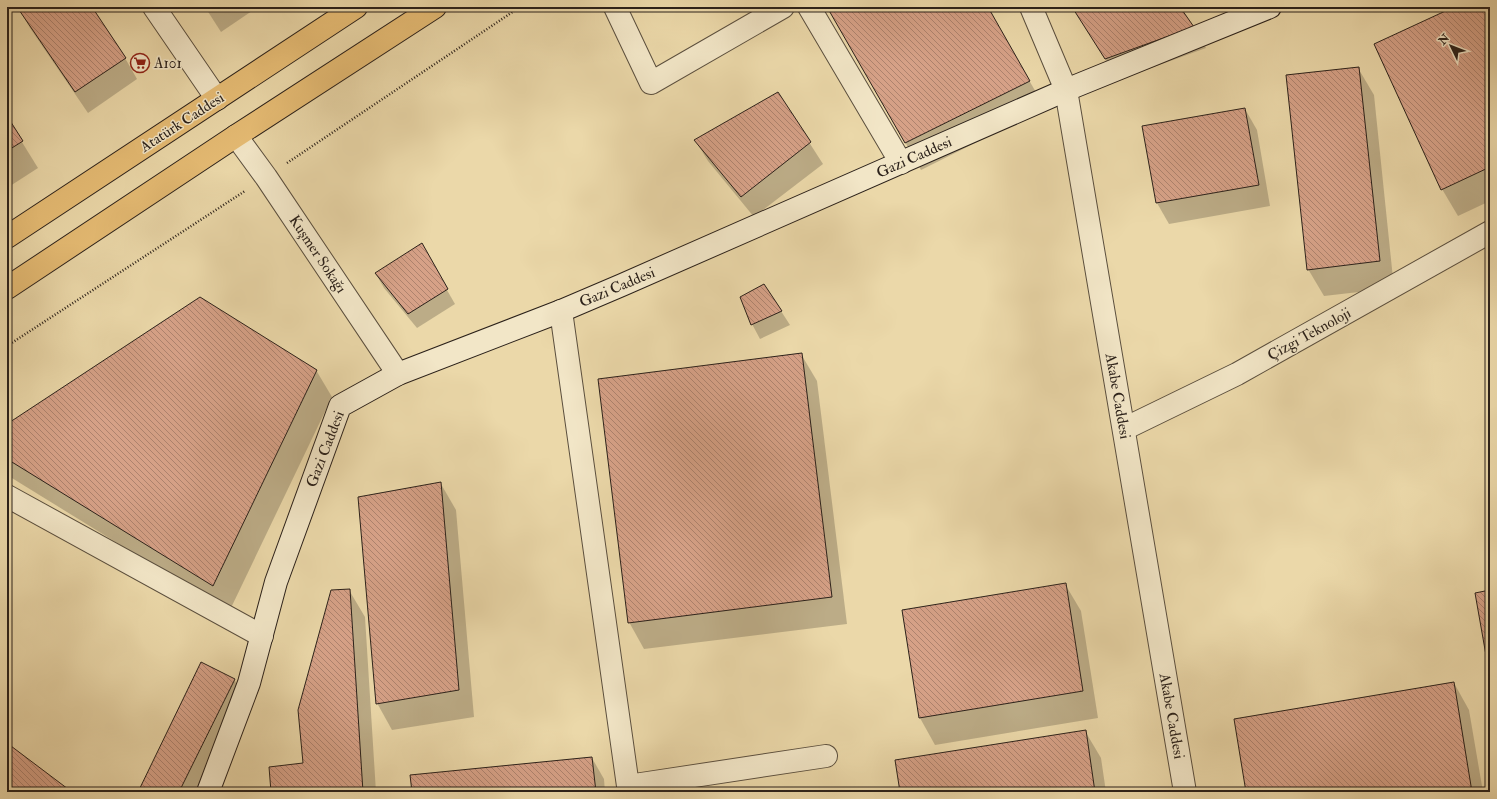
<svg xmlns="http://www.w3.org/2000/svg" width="1497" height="799" viewBox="0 0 1497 799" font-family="'IM FELL Double Pica',serif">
<defs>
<pattern id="building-back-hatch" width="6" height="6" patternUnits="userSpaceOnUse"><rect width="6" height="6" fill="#d6a187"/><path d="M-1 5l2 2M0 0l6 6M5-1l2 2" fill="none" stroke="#ae836e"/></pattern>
</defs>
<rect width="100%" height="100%" fill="#ebd8a9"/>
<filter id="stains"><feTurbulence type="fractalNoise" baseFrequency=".005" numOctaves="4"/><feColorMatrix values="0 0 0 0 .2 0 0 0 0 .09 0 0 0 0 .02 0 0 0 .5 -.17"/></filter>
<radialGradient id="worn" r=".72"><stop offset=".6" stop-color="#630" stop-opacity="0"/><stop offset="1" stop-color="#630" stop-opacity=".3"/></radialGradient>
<g fill="#0003">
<polygon points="18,7 90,7 125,58 137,79 88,113 30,28"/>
<polygon points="205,7 258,7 221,32"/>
<polygon points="828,7 987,7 1045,108 921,170"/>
<polygon points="1073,7 1179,7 1194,28 1206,48 1118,80"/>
<polygon points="1457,7 1490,7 1490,201 1458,216 1442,189"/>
<polygon points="1358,68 1374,95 1394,288 1324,296 1308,269"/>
<polygon points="778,94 823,164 754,217 708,161 695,140"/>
<polygon points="1245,109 1257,130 1270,206 1169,224 1157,203 1144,127"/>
<polygon points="7,118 38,168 7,188"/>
<polygon points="421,245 455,304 417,328 384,288 376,274"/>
<polygon points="781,311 790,325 760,339 752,324"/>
<polygon points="801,354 817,381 847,624 644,649 629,622"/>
<polygon points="316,370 332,397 229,612 7,475 7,425"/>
<polygon points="441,484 456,510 474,717 392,730 377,703"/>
<polygon points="1065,584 1081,611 1098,718 935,745 920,718"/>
<polygon points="349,590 365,617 376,792 272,792 304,764"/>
<polygon points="234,679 246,701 202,792 139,792"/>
<polygon points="1454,683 1469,710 1483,792 1247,792"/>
<polygon points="1085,731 1101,758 1106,792 901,792"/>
<polygon points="592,758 604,779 605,792 413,792"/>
</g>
<g fill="url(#building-back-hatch)" stroke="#2b211a">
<polygon points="17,7 92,7 126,58 75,92"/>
<polygon points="827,7 988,7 1030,81 905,143"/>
<polygon points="1072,7 1180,7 1194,27 1105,59"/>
<polygon points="1454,7 1490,7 1490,167 1441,190 1374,44"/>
<polygon points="1359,67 1380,261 1307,270 1286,75"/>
<polygon points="778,92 811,142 741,197 694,140"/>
<polygon points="1245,108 1259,185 1156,203 1142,126"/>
<polygon points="7,116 23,141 7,151"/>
<polygon points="422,243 448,289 408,314 375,273"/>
<polygon points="764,284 782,311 751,325 740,297"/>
<polygon points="200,297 317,370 213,586 7,459 7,424"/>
<polygon points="802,353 832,597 628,623 598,379"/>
<polygon points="441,482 459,690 376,704 358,497"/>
<polygon points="1066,583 1083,691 919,718 902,610"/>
<polygon points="350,589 363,792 271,792 269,767 303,763 298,710 331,590"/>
<polygon points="1490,590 1490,678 1475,593"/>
<polygon points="201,662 235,679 179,792 138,792"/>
<polygon points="1454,682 1472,792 1246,792 1234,719"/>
<polygon points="1086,730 1095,792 900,792 895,760"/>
<polygon points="7,743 72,792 7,792"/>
<polygon points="592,757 596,792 412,792 410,775"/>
</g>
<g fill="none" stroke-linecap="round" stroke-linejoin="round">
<defs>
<g id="street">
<polyline points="154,7 217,99"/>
<polyline points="615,7 651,83 783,7"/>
<polyline points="809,7 901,163"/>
<polyline points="1031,7 1066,90 1185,792"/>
<polyline points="236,136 266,177 398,374"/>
<polyline points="561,311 628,786 826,756"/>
<polyline points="1124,429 1237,374 1490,232"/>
<polyline points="7,496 262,636"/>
</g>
<polyline id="secondary" points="208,792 249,683 276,582 340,406 398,374 561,311 622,285 1066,90 1270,7"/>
<g id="primary">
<polyline points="7,237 356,7"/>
<polyline points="7,288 236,136 435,7"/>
</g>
</defs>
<use href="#street" stroke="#5b4f3e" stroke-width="24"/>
<use href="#secondary" stroke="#2b211a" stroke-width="24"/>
<use href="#primary" stroke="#2b211a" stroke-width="24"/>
<g stroke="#2b211a" stroke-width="2.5" stroke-dasharray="1 2" stroke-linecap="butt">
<polyline points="287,163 520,7"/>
<polyline points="7,346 245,191"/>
</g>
<use href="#street" stroke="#f2e6c7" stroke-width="22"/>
<use href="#secondary" stroke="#f2e6c7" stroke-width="22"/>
<use href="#primary" stroke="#e6bc74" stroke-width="22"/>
</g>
<defs>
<symbol id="supermarket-ring" viewBox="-11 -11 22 22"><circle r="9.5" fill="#f2e6c7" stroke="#8f2418" stroke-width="1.5"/><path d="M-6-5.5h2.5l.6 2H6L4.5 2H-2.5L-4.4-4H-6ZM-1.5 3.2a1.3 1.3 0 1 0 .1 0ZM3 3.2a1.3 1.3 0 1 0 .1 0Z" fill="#8f2418"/></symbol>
</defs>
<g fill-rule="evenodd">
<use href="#supermarket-ring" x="129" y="52" width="22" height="22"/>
</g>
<g text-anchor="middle" stroke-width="3" stroke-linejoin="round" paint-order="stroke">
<g font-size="15" fill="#2b211a" stroke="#f2e6c7" text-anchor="start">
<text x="154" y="68">A101</text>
</g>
<g font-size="15" fill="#2b211a" stroke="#f2e6c7">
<text transform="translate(182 122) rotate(-33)" y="5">Atatürk Caddesi</text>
<text transform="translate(914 157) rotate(-24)" y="5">Gazi Caddesi</text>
<text transform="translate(318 254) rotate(56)" y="5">Kuşmer Sokağı</text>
<text transform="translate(617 287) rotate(-23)" y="5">Gazi Caddesi</text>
<text transform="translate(1309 334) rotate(-29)" y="5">Çizgi Teknoloji</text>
<text transform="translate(1118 396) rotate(80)" y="5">Akabe Caddesi</text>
<text transform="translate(325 449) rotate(-69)" y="5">Gazi Caddesi</text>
<text transform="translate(1172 716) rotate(80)" y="5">Akabe Caddesi</text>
</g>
</g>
<rect width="1497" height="799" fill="none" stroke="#ebd8a9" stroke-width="24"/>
<rect x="8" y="8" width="1481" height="783" fill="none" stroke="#2b211a" stroke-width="2"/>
<rect x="12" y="12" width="1473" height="775" fill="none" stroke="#2b211a"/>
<g transform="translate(1451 46) rotate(313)" stroke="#f2e6c7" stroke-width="3" paint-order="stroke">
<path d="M0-3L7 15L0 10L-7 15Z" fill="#2b211a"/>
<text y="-6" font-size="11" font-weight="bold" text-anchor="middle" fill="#2b211a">N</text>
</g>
<rect width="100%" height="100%" filter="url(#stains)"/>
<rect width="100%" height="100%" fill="url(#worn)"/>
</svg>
